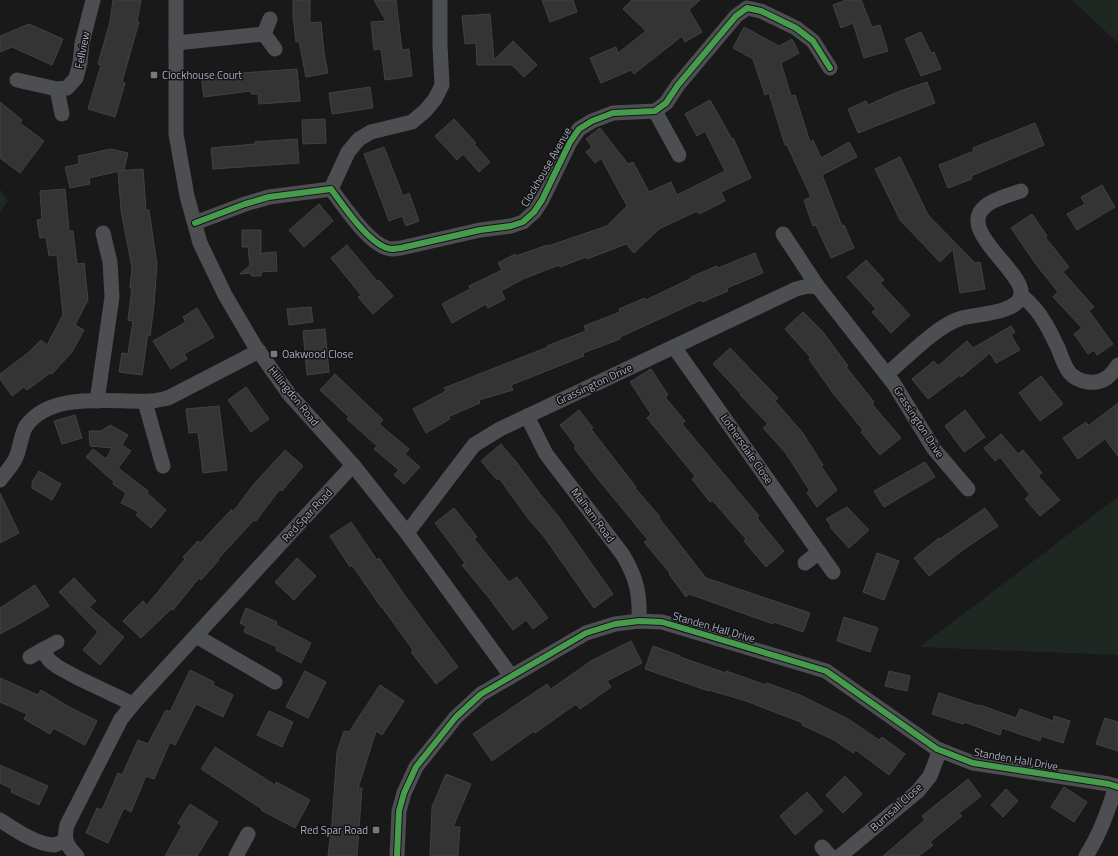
<svg xmlns="http://www.w3.org/2000/svg" width="1118" height="856" viewBox="0 0 1118 856" font-family="'Titillium Web',sans-serif">
<rect width="100%" height="100%" fill="#191919"/>
<g fill="#1e2721">
<polygon points="1072,0 1118,0 1118,43"/>
<polygon points="0,189 8,201 0,212"/>
<polygon points="1118,497 1118,655 919,647"/>
</g>
<g fill="#343435" stroke="#424245">
<polygon points="113,0 141,0 137,22 139,22 122,82 125,83 115,117 88,109 101,65 98,64 110,22"/>
<polygon points="293,0 310,0 310,23 321,22 324,53 328,73 306,77 299,41 296,42 293,15"/>
<polygon points="374,0 396,0 402,50 409,49 412,76 385,80 381,49 374,50 371,22 386,21"/>
<polygon points="542,0 573,0 577,12 550,22"/>
<polygon points="632,0 700,0 689,10 702,32 685,42 682,36 634,74 631,70 601,83 590,58 616,47 618,53 646,31 623,9"/>
<polygon points="846,0 861,0 872,27 880,25 888,51 864,58 853,23 841,28 833,5"/>
<polygon points="490,14 494,60 513,41 537,65 524,77 512,65 477,65 476,43 465,44 462,16"/>
<polygon points="29,24 63,39 52,65 12,47 0,52 0,36"/>
<polygon points="744,27 779,46 792,39 799,53 781,63 791,96 795,95 810,142 813,140 821,158 849,142 857,157 822,175 842,226 844,225 854,248 831,258 816,225 813,226 804,200 811,197 787,145 785,145 769,93 765,95 753,59 733,48"/>
<polygon points="921,32 931,53 934,52 941,69 921,76 905,39"/>
<polygon points="297,69 300,101 259,104 258,94 251,94 251,91 204,97 201,76"/>
<polygon points="927,82 935,103 858,133 848,109 866,101 868,105 900,91"/>
<polygon points="370,87 373,108 332,114 329,93"/>
<polygon points="710,100 732,139 733,138 751,178 721,192 725,201 699,214 697,211 659,229 634,253 626,244 587,259 586,257 560,267 559,265 523,279 501,291 505,299 488,308 486,304 452,323 442,304 470,289 469,286 502,270 498,263 515,254 516,256 547,245 548,246 607,226 627,206 601,158 595,163 586,152 592,147 586,139 600,128 628,164 633,162 649,192 671,182 677,195 725,171 705,131 697,136 685,114"/>
<polygon points="0,102 22,120 20,123 44,141 20,173 0,158"/>
<polygon points="325,119 326,143 303,144 302,120"/>
<polygon points="454,119 476,143 474,144 490,162 479,172 463,154 457,160 435,136"/>
<polygon points="1035,123 1044,145 971,176 972,179 948,188 939,165 974,151 973,148"/>
<polygon points="297,139 299,163 213,169 211,148 255,144 255,142"/>
<polygon points="384,147 403,196 409,193 419,221 406,226 402,216 389,221 364,154"/>
<polygon points="111,149 128,153 124,170 89,178 90,184 70,188 65,167 79,164 78,156"/>
<polygon points="900,157 928,215 975,263 980,262 985,289 960,293 953,249 940,262 900,220 875,169"/>
<polygon points="143,169 146,210 149,210 157,264 154,305 150,336 148,333 142,375 119,372 122,353 128,354 133,321 128,320 132,288 130,288 132,268 121,210 118,171"/>
<polygon points="1102,185 1115,207 1077,230 1067,214 1085,204 1081,197"/>
<polygon points="65,189 69,231 73,231 77,264 84,263 88,300 75,325 84,330 72,352 52,374 50,373 27,390 24,387 12,396 0,379 0,374 28,353 41,340 47,345 63,315 57,255 49,256 46,237 40,238 37,220 42,219 40,191"/>
<polygon points="319,204 333,221 304,247 289,230"/>
<polygon points="1032,214 1047,236 1045,237 1069,267 1063,272 1094,307 1089,311 1113,344 1097,355 1094,350 1088,354 1074,334 1082,328 1053,297 1058,292 1035,263 1011,228"/>
<polygon points="242,230 261,230 261,255 263,253 276,252 277,271 261,272 261,276 251,276 251,273 240,274 250,265 248,247 242,247"/>
<polygon points="347,245 377,281 379,280 393,296 373,314 358,297 361,295 331,258"/>
<polygon points="755,253 763,273 727,288 728,291 702,302 701,300 620,337 620,339 583,353 584,356 511,385 513,390 479,400 480,403 448,417 450,419 426,433 413,409 446,391 444,388 548,347 547,346 586,331 584,326 620,312 619,309 645,298 646,300 692,278 691,277 717,266 718,268"/>
<polygon points="866,260 884,280 880,283 910,315 891,333 872,312 876,309 847,277"/>
<polygon points="311,307 313,322 289,325 287,309"/>
<polygon points="197,308 214,337 184,354 187,359 171,369 153,341 186,322 183,317"/>
<polygon points="803,312 823,332 848,366 846,367 874,402 872,404 901,438 880,455 861,432 863,430 833,393 809,359 811,358 785,329"/>
<polygon points="1011,326 1015,332 1011,335 1020,350 996,363 990,353 961,377 960,375 928,399 912,379 934,361 938,366 967,341 973,348"/>
<polygon points="325,329 329,372 307,375 303,331"/>
<polygon points="730,348 778,398 775,401 802,432 823,465 821,466 837,490 817,507 807,493 810,491 785,452 763,428 768,424 740,395 741,394 713,364"/>
<polygon points="651,369 668,395 665,397 685,421 682,424 759,516 757,518 784,551 766,567 744,541 746,539 712,500 710,502 692,479 695,476 647,418 651,414 630,382"/>
<polygon points="335,374 383,420 379,424 409,449 405,454 420,467 404,484 394,475 399,470 374,449 377,446 347,419 349,417 320,390"/>
<polygon points="1041,376 1063,404 1040,421 1019,393"/>
<polygon points="246,387 269,419 251,432 228,400"/>
<polygon points="1118,403 1118,456 1105,439 1078,459 1063,438 1086,422 1088,426"/>
<polygon points="219,406 227,470 203,473 198,432 189,433 186,409"/>
<polygon points="579,410 593,428 591,429 636,487 635,488 660,517 659,518 706,578 810,613 803,632 774,622 773,624 689,594 686,597 669,574 670,573 644,542 648,540 598,479 574,448 576,446 560,425"/>
<polygon points="965,410 985,437 964,452 945,426"/>
<polygon points="75,415 82,438 62,444 54,421"/>
<polygon points="110,425 128,435 122,445 131,451 118,468 148,491 147,493 166,510 151,528 136,515 139,512 121,503 126,493 113,484 114,482 86,457 93,449 106,459 112,448 90,446 89,431 101,431"/>
<polygon points="1001,434 1018,454 1023,450 1042,473 1038,476 1060,500 1040,516 1025,499 1030,495 1000,457 995,461 984,448"/>
<polygon points="501,444 517,463 540,494 558,516 613,594 594,608 545,538 527,517 499,478 497,480 481,461"/>
<polygon points="285,450 303,466 282,491 280,489 256,521 254,520 218,559 219,560 201,580 199,578 173,610 171,609 141,638 123,621 143,601 147,605 185,559 183,557 198,541 200,543 232,509 232,513 254,484"/>
<polygon points="925,462 935,477 884,507 874,491"/>
<polygon points="39,471 61,484 52,500 32,488 32,482"/>
<polygon points="0,493 19,533 0,543"/>
<polygon points="847,507 869,530 849,548 830,527 831,526 826,519"/>
<polygon points="454,508 477,537 474,539 509,582 517,577 548,618 533,629 526,620 513,630 489,598 462,565 465,563 435,523"/>
<polygon points="985,508 998,526 963,550 929,576 914,558 939,538 940,539"/>
<polygon points="351,522 377,560 379,558 408,600 458,667 436,684 411,652 413,650 382,607 381,607 352,565 350,567 330,536"/>
<polygon points="877,553 899,561 884,600 863,592"/>
<polygon points="297,558 316,576 294,600 275,582"/>
<polygon points="74,578 96,601 89,607 124,637 100,665 83,650 98,632 59,592"/>
<polygon points="35,585 49,606 24,621 0,634 0,608"/>
<polygon points="246,608 277,622 276,625 311,643 301,663 276,650 277,647 244,632 246,626 240,623"/>
<polygon points="844,617 878,628 870,652 837,641"/>
<polygon points="631,641 642,663 607,681 611,687 580,709 576,704 535,733 534,731 492,761 473,734 547,684 551,689 591,661"/>
<polygon points="653,646 680,656 680,657 726,673 726,671 766,685 767,683 800,695 848,719 879,740 882,737 905,754 889,775 856,750 853,753 834,740 802,725 803,723 746,701 709,690 709,691 645,669"/>
<polygon points="190,670 214,682 213,685 233,695 223,717 196,704 175,745 170,742 154,779 146,776 131,812 124,808 108,843 86,833 97,808 102,810 118,773 122,775 138,740 148,744 166,710 170,712"/>
<polygon points="305,671 326,682 308,718 286,707"/>
<polygon points="889,671 910,676 907,691 885,686"/>
<polygon points="0,678 38,695 41,690 71,708 97,721 85,745 53,728 50,734 24,719 27,714 0,702"/>
<polygon points="380,685 404,701 382,735 376,731 358,788 362,788 357,856 328,856 332,823 337,752 344,731 349,732"/>
<polygon points="939,693 979,706 980,705 1016,718 1020,709 1053,721 1054,716 1070,721 1063,743 1041,736 1040,741 1002,728 1000,735 964,722 963,724 932,714"/>
<polygon points="269,711 293,722 282,747 257,735"/>
<polygon points="1105,718 1118,722 1118,751 1096,744"/>
<polygon points="215,747 275,785 276,782 310,800 295,828 261,810 262,809 201,769"/>
<polygon points="0,765 48,786 39,805 11,792 12,789 0,783"/>
<polygon points="446,774 471,784 453,827 460,827 458,856 430,856 432,807"/>
<polygon points="845,776 862,794 843,813 826,795"/>
<polygon points="968,779 981,796 959,813 962,816 930,842 933,845 919,856 883,856 925,820 922,816"/>
<polygon points="1064,787 1087,802 1074,822 1051,807"/>
<polygon points="1006,789 1018,801 1003,817 991,805"/>
<polygon points="807,792 823,811 795,835 780,816"/>
<polygon points="190,804 218,822 197,856 165,856 182,826 178,823"/>
</g>
<g fill="none" stroke-linecap="round" stroke-linejoin="round">
<g stroke="#4d4e52" stroke-width="15">
<polyline points="176,0 176,134 187,196 200,243 225,295 255,346 289,394 353,465 407,533 511,676"/>
<polyline points="264,34 270,19"/>
<polyline points="176,43 264,34 275,49"/>
<polyline points="17,80 57,89 67,88 76,78 80,63 82,43 93,0"/>
<polyline points="57,89 62,114"/>
<polyline points="655,111 679,155"/>
<polyline points="331,189 348,152 359,139 371,132 412,122 425,111 435,99 442,85 440,46 440,0"/>
<path d="M195,223L245,204L269,197L331,189C343,205 371,248 392,249C395,249 398,248 401,248L480,230L511,226L523,222L534,212L542,200L570,142L579,129L592,121L613,113L655,111L666,103L678,85L736,16L747,8L761,11L796,28L813,41L830,68"/>
<polyline points="783,234 818,287 894,384 934,449 968,489"/>
<path d="M1021,295C1031,303 1039,312 1045,323C1050,331 1054,340 1058,348C1065,365 1067,379 1088,382C1103,384 1111,376 1118,365"/>
<polyline points="674,347 833,572"/>
<path d="M887,374C905,359 937,326 959,319C973,314 1018,314 1021,295C1026,272 953,229 987,205C994,199 1012,194 1021,191"/>
<polyline points="97,401 112,297 110,262 103,233"/>
<polyline points="145,402 163,466"/>
<path d="M527,416L546,454L623,555C637,579 640,594 639,621"/>
<path d="M0,480C6,472 14,464 17,455C20,447 22,432 26,426C52,390 113,403 150,401C156,401 162,399 168,398L259,351"/>
<polyline points="407,533 474,445 500,429 796,289 808,286 818,287"/>
<polyline points="805,563 819,552"/>
<polyline points="196,636 275,682"/>
<polyline points="57,642 42,650 50,661 58,667 78,678 133,704"/>
<polyline points="30,657 42,650"/>
<path d="M0,820C14,829 37,845 54,845C58,844 62,842 66,840"/>
<polyline points="822,847 830,856"/>
<path d="M77,856C67,846 63,840 67,825L121,719L133,704L353,465"/>
<polyline points="236,856 248,834"/>
<polyline points="397,856 399,811 404,793 416,767 456,717 481,694 586,633 615,624 639,621 662,622 826,671 937,749 973,763 1109,784 1118,787"/>
<polyline points="840,856 918,791 930,776 940,750"/>
<path d="M1086,856C1100,834 1108,811 1116,786"/>
</g>
<defs>
<g id="cycleway">
<path d="M195,223L245,204L269,197L331,189C343,205 371,248 392,249C395,249 398,248 401,248L480,230L511,226L523,222L534,212L542,200L570,142L579,129L592,121L613,113L655,111L666,103L678,85L736,16L747,8L761,11L796,28L813,41L830,68"/>
<polyline points="397,856 399,811 404,793 416,767 456,717 481,694 586,633 615,624 639,621 662,622 826,671 937,749 973,763 1109,784 1118,787"/>
</g>
</defs>
<use href="#cycleway" stroke="#131315" stroke-width="8"/>
<use href="#cycleway" stroke="#469c4c" stroke-width="6"/>
</g>
<g fill="#777982" stroke="#131315" stroke-width="1.5">
<rect x="150" y="71" width="8" height="8" rx="2"/>
<rect x="270" y="350" width="8" height="8" rx="2"/>
<rect x="372" y="826" width="8" height="8" rx="2"/>
</g>
<g text-anchor="middle" stroke-width="3" stroke-linejoin="round" paint-order="stroke">
<g font-size="11" fill="#a9acbb" stroke="#131315">
<text transform="translate(82 50) rotate(-79)" y="4">Fellview</text>
<text transform="translate(546 167) rotate(-60)" y="4">Clockhouse Avenue</text>
<text transform="translate(594 384) rotate(-25)" y="4">Grassington Drive</text>
<text transform="translate(294 396) rotate(51)" y="4">Hillingdon Road</text>
<text transform="translate(919 422) rotate(57)" y="4">Grassington Drive</text>
<text transform="translate(747 449) rotate(55)" y="4">Lothersdale Close</text>
<text transform="translate(307 515) rotate(-47)" y="4">Red Spar Road</text>
<text transform="translate(593 515) rotate(53)" y="4">Malham Road</text>
<text transform="translate(714 627) rotate(16)" y="4">Standen Hall Drive</text>
<text transform="translate(1016 759) rotate(10)" y="4">Standen Hall Drive</text>
<text transform="translate(896 807) rotate(-42)" y="4">Burnsall Close</text>
</g>
<g font-size="11" fill="#a9acbb" stroke="#131315" text-anchor="start">
<text x="162" y="79">Clockhouse Court</text>
<text x="282" y="358">Oakwood Close</text>
<text x="368" y="834" text-anchor="end">Red Spar Road</text>
</g>
</g>
</svg>
